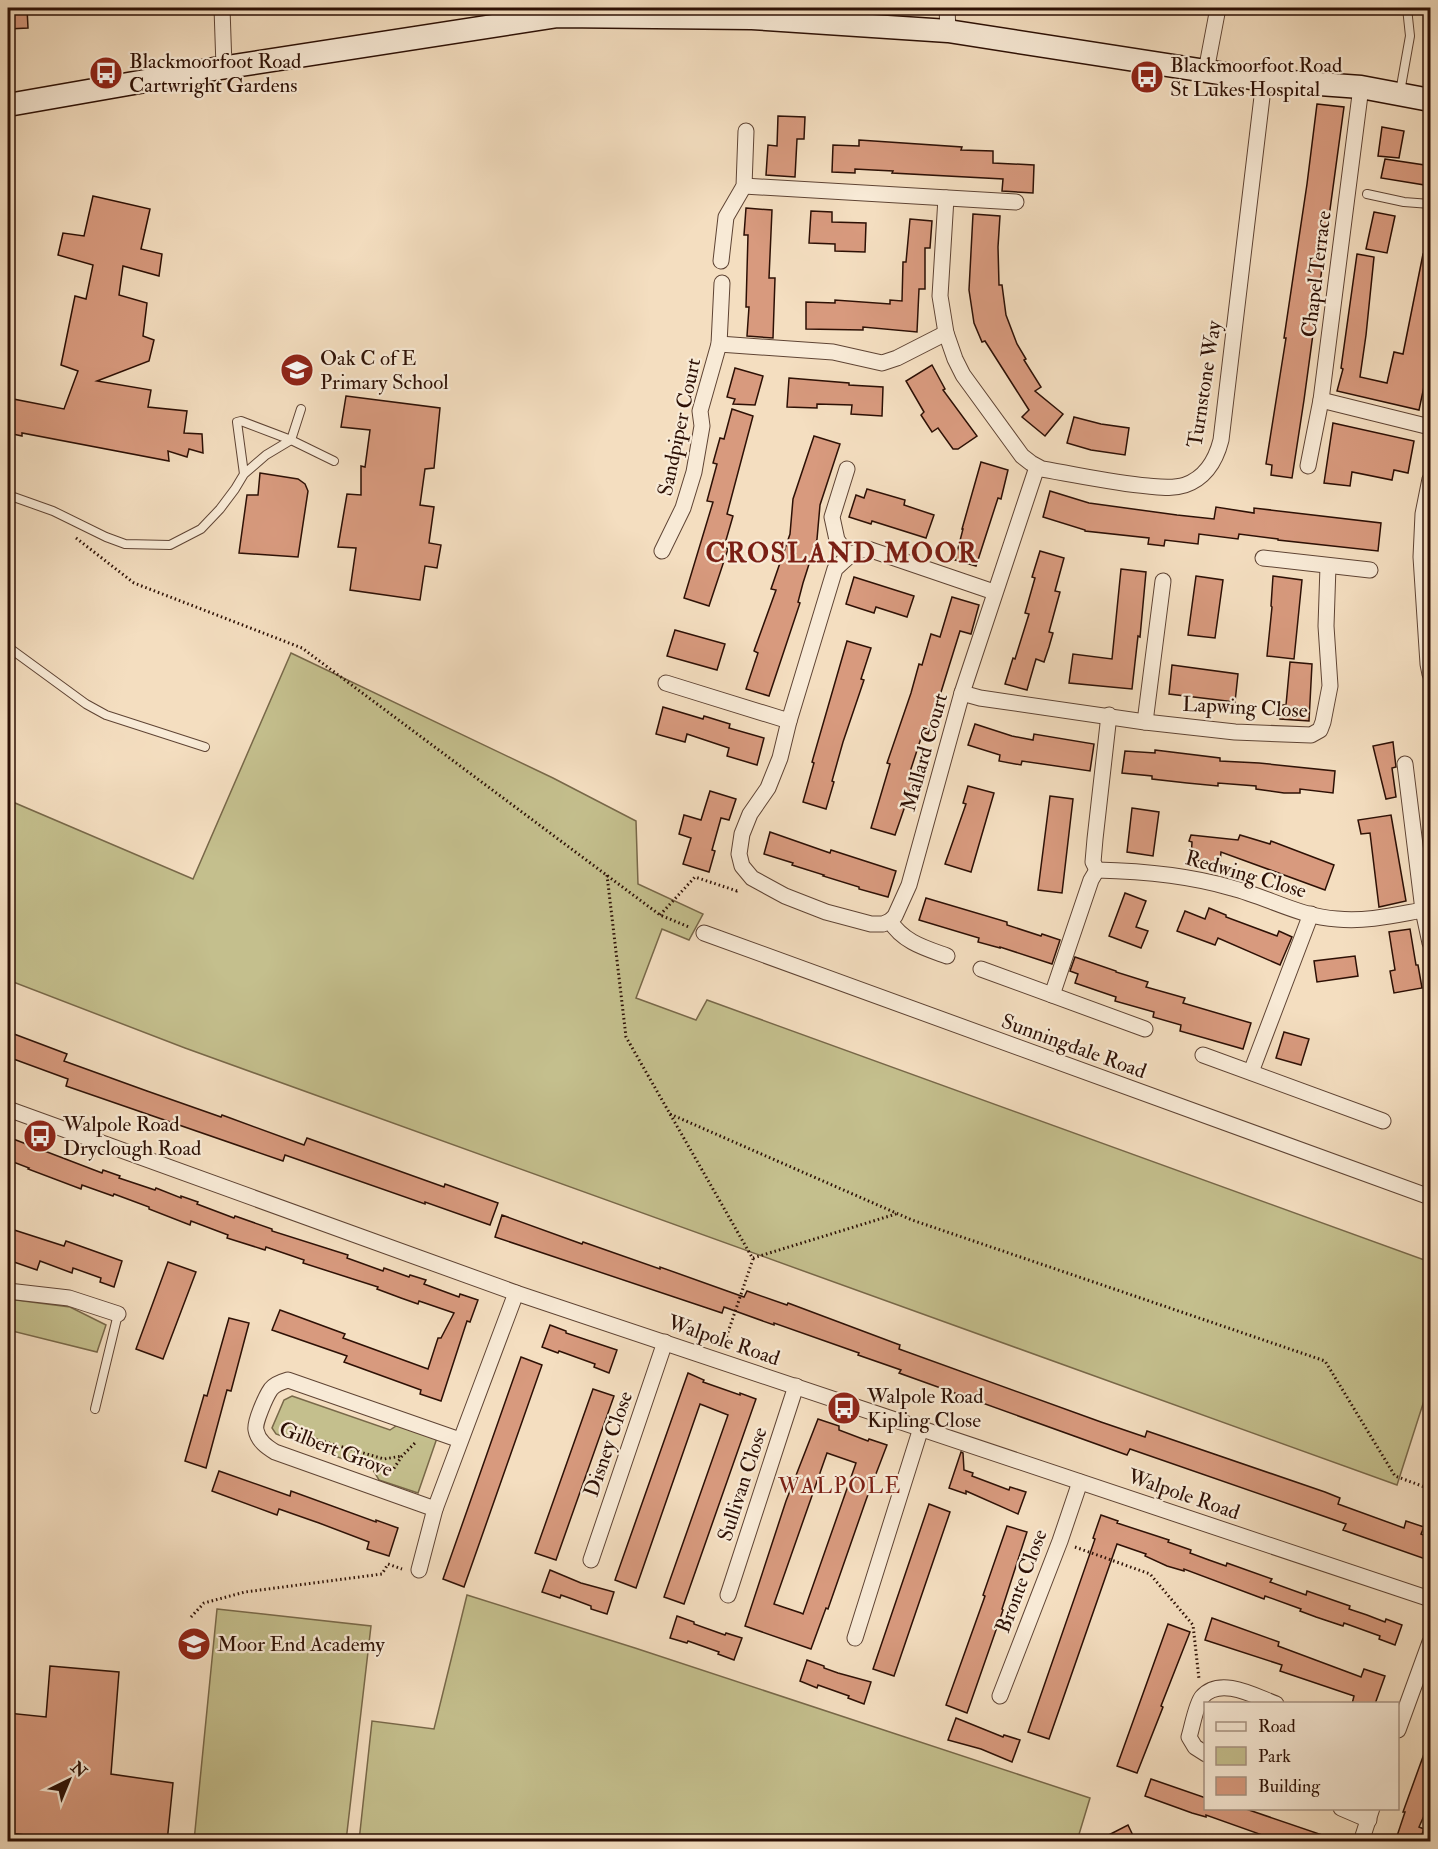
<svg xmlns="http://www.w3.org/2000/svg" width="1438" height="1849" viewBox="0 0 1438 1849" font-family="'IM FELL Double Pica',serif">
<rect width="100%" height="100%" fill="#f4dec0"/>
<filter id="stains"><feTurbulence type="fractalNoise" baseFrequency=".00333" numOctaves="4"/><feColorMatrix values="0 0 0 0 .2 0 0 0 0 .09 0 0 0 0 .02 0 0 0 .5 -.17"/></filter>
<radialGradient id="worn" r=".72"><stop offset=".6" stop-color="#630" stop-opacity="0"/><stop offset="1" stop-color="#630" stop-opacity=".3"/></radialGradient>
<g fill="#c4bf8d" stroke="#786849" stroke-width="1.5">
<polygon points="291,653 553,778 636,821 638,884 703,914 689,940 662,929 636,998 696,1020 707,1000 1430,1262 1430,1382 1397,1485 185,1048 8,980 8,800 193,879"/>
<polygon points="8,1299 70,1307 106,1325 97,1352 8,1330"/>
<polygon points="292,1396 390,1430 399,1424 437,1438 418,1493 379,1480 373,1470 276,1434 272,1428 284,1400"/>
<polygon points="467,1595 635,1648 1090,1798 1077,1841 359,1841 372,1721 434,1729"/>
<polygon points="217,1609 371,1626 346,1841 194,1841"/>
</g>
<g fill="#d89a7e" stroke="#2d1005" stroke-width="1.5" fill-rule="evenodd">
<polygon points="8,8 27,8 28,28 8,29"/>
<polygon points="1317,104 1344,107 1304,400 1292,478 1271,475 1272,465 1266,464 1282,363 1286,338 1284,338 1307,184"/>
<polygon points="778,116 805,117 804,139 797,139 795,177 766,175 768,145 777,146"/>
<polygon points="1382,127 1404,131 1399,158 1378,156"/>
<polygon points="859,140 962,147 961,150 993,151 993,163 1034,165 1033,193 1002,191 1003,179 892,173 893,171 873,170 855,169 855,173 832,172 833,145 859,146"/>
<polygon points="1385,159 1431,166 1431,186 1381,178"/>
<polygon points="93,196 150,209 141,249 162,254 159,276 123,266 119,295 147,303 143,336 154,340 149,361 97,381 151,390 148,407 187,411 184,433 202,434 203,453 189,449 187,457 168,451 169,461 22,433 22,436 8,433 8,398 64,409 78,371 61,365 75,296 86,299 93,265 58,255 63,233 84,236"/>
<polygon points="746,208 772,210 769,278 775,278 773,338 747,336 749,307 746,307 748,235 744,235"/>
<polygon points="811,211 832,212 832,222 866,223 865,252 835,251 835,244 809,243"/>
<polygon points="1374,212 1395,216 1387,253 1366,249"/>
<polygon points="973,214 1000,216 998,247 999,285 1002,285 1006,315 1017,344 1026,359 1024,360 1041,387 1035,391 1063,414 1045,436 1022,417 1029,410 985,341 982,342 974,323 969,290"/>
<polygon points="910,219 932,221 930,248 925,248 925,289 919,289 917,332 863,327 863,330 806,329 806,302 835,303 835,300 890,304 890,300 902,301 903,262 906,262"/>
<polygon points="1357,254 1374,257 1366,335 1360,377 1387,383 1394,352 1403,354 1423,254 1431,254 1431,354 1419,410 1337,391 1343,369 1341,368"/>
<polygon points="932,365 945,389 943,390 977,436 958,449 953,449 938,428 932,432 921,415 924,412 906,381"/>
<polygon points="735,368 763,376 755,405 733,404 735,399 727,397"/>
<polygon points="789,378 849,383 849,385 883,387 882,416 851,414 852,405 817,404 817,408 787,407"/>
<polygon points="346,396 440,408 434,468 425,469 420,505 434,507 429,543 441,545 437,568 425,566 420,600 350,590 356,548 338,547 347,494 361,495 361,466 365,467 370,430 341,427"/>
<polygon points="732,409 753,416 727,514 733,516 724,547 728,549 709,606 684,598 713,502 707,501 717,464 713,463 720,438 724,439"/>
<polygon points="1074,417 1101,424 1129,428 1125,455 1091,450 1067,443"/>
<polygon points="1333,423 1414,441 1408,473 1394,470 1392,480 1352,472 1350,486 1324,483"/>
<polygon points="814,436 840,444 820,505 817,539 803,583 798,602 800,603 769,696 746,689 758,653 754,651 776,590 771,589 790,534 793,499"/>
<polygon points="981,462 1008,470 1001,499 998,498 976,566 955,560 963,529 962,529"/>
<polygon points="260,473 298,479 305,484 308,491 298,557 239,553 247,495 258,495"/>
<polygon points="867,489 905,500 904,505 934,515 926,538 872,521 871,524 849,517 856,495 864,498"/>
<polygon points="1050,491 1089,503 1177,515 1214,519 1216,507 1254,513 1254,508 1381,523 1378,551 1278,540 1278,539 1239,534 1238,539 1199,534 1198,544 1165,540 1164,546 1148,544 1149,538 1085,531 1085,530 1043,517"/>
<polygon points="1040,551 1064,558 1055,591 1060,592 1049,632 1053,633 1049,647 1044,662 1036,659 1027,690 1005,684 1013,658 1015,659 1029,614 1025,613 1035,578 1032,577"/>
<polygon points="1121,569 1146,572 1140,637 1138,636 1132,689 1069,683 1073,654 1112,659"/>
<polygon points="1196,576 1223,580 1215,638 1188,635"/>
<polygon points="1273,576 1302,580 1294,659 1267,656 1272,607 1271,606"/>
<polygon points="854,577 914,596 907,617 876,607 874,613 846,604"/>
<polygon points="952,597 979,605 971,634 960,631 928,734 923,732 908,778 914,780 895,835 871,828 890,764 887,763 911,693 919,664 922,665 931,634 940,637"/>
<polygon points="675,630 725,644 717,670 667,656"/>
<polygon points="847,641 871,648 861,679 864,680 843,742 832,781 834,782 826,809 803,802 814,763 812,762"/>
<polygon points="1290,662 1312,664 1309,721 1280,719 1281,705 1286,705"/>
<polygon points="1172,665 1238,674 1235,702 1169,694"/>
<polygon points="663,707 703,719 704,716 730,724 729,728 764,738 757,765 727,756 729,748 687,734 685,742 656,734"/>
<polygon points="975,724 1012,736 1033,740 1034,734 1094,744 1090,771 1022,761 1021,765 999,761 1000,755 968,745"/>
<polygon points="1393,742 1396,767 1392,768 1396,797 1386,799 1373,746"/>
<polygon points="1155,750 1220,758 1220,761 1259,763 1335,771 1333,793 1300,789 1300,793 1284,793 1256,789 1256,786 1218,783 1218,786 1187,783 1152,779 1152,776 1122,773 1125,751 1155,753"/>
<polygon points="968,786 994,793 971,872 945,864 966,804 963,803"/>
<polygon points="710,791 736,799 729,820 721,818 712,850 715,851 709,872 683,864 691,838 679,834 684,815 701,820"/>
<polygon points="1050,796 1073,799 1062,893 1038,890"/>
<polygon points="1132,808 1159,812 1153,856 1127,852"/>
<polygon points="1391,815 1406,901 1379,907 1370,833 1361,834 1358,820"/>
<polygon points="770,832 830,853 831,850 896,871 888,897 859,889 859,887 823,876 824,875 792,865 793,863 764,854"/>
<polygon points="1191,835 1238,840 1240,835 1270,844 1271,841 1334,865 1325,890 1221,852 1220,863 1191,860 1192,842 1189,841"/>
<polygon points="1125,893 1146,901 1136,927 1148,931 1141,948 1109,936"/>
<polygon points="926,898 1007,922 1007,925 1041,936 1042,934 1060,940 1052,964 1000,947 1000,948 978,942 979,938 919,920"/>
<polygon points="1209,908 1226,915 1226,917 1277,936 1279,931 1292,937 1280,965 1218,938 1215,945 1177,931 1185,911 1205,919"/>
<polygon points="1410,929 1416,965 1418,965 1422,988 1394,993 1390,971 1395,970 1389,932"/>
<polygon points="1355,956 1358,976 1317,982 1314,961"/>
<polygon points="1075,957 1116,971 1116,972 1148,982 1146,987 1185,998 1183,1003 1251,1023 1243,1049 1180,1031 1181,1025 1153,1017 1154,1012 1115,1001 1116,997 1075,983 1078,974 1070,971"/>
<polygon points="1284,1032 1309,1039 1301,1065 1276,1058"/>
<polygon points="14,1034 67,1054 64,1061 147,1091 221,1117 222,1115 304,1145 307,1138 444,1187 445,1184 498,1203 490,1225 425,1202 425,1204 285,1155 283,1161 66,1086 68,1079 8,1057"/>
<polygon points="8,1137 102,1173 103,1170 120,1176 119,1178 155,1190 156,1188 181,1198 181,1196 198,1202 197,1204 234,1218 235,1216 272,1229 272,1231 348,1255 347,1258 383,1271 384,1268 409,1277 410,1275 426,1280 424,1284 459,1297 460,1294 478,1300 470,1322 467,1321 441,1401 420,1394 421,1390 344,1362 347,1356 272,1330 280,1310 345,1334 343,1338 428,1369 438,1338 441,1338 454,1313 419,1301 418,1304 401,1298 377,1289 378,1287 303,1263 304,1260 266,1247 265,1250 227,1238 228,1235 191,1221 190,1225 149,1209 149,1207 114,1194 113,1196 82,1185 81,1189 28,1169 29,1168 8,1160"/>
<polygon points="502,1215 582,1244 583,1242 660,1269 660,1267 744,1297 747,1291 787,1305 788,1303 900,1345 899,1349 1101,1422 1145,1437 1147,1431 1325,1492 1340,1498 1338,1504 1404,1528 1406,1521 1424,1527 1421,1534 1431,1538 1431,1561 1343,1530 1346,1524 1306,1510 1130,1449 1127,1455 899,1373 901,1370 858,1355 859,1353 774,1323 774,1325 724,1307 722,1313 495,1237"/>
<polygon points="8,1228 64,1246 66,1241 122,1261 114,1287 100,1282 101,1278 73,1268 72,1273 40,1261 37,1270 8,1260"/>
<polygon points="168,1262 196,1272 163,1359 136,1349"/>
<polygon points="229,1318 249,1323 231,1391 227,1390 206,1468 185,1461 204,1395 207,1396"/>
<polygon points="550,1325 566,1331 566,1333 617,1350 609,1373 594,1367 595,1364 559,1351 558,1353 542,1347"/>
<polygon points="521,1357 542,1365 464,1587 443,1579"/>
<polygon points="688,1373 704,1380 703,1382 740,1395 740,1393 756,1399 684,1604 664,1597 728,1415 700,1404 636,1588 615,1580"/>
<polygon points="593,1389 614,1396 556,1560 535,1553"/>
<path d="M818,1419L839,1426V1430L868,1441L869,1439L887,1445L866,1500L828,1609L826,1608L811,1649L745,1626L786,1501ZM827,1453L856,1463L803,1614L801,1613L774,1604Z"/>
<polygon points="961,1452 963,1453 964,1470 973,1473 972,1476 1009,1490 1010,1487 1026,1492 1018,1514 966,1491 966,1494 949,1488"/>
<polygon points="219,1471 290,1496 291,1491 376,1522 376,1520 398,1528 389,1556 367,1549 369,1542 319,1523 279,1509 277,1515 212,1491"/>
<polygon points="929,1504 950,1512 894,1676 873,1669"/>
<polygon points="1101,1515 1118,1521 1117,1523 1169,1540 1168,1542 1191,1550 1190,1553 1209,1560 1226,1566 1227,1563 1272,1579 1270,1582 1306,1595 1307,1591 1350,1606 1349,1609 1367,1615 1385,1622 1386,1619 1402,1625 1395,1645 1379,1639 1380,1636 1344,1623 1343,1626 1316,1617 1300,1611 1301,1609 1265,1596 1264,1599 1184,1569 1184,1571 1167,1566 1145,1556 1146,1554 1117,1544 1049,1739 1028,1732 1095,1539 1093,1538"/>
<polygon points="1007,1526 1027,1532 1002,1609 1003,1610 967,1713 946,1705 985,1596 983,1595"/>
<polygon points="550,1570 581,1583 614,1592 607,1614 591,1609 591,1606 575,1600 561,1595 560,1598 542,1592"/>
<polygon points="677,1616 694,1622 694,1624 725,1635 726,1633 742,1638 734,1660 718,1654 719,1652 688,1641 687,1643 670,1638"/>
<polygon points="1212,1618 1279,1642 1278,1646 1361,1677 1364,1669 1385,1676 1375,1704 1352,1704 1354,1696 1280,1671 1282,1665 1205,1640"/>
<polygon points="1168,1624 1190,1632 1161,1706 1163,1707 1137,1773 1117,1766"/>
<polygon points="807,1660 824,1666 824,1668 838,1673 871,1682 864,1704 848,1698 849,1696 818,1685 817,1688 800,1681"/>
<polygon points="50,1666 119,1672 111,1774 173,1783 167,1842 88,1842 8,1833 8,1713 46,1717"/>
<polygon points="956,1718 1003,1737 1004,1735 1020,1740 1012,1762 981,1749 948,1740"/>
<polygon points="1429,1740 1431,1741 1431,1800 1419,1827 1424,1829 1419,1842 1395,1842 1405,1812 1403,1812"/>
<polygon points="1151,1779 1206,1798 1206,1809 1246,1809 1334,1839 1334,1842 1282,1842 1206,1815 1206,1817 1192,1813 1145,1796"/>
<polygon points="1128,1825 1136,1842 1095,1842"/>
</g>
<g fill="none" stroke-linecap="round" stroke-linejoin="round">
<defs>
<g id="lane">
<polyline points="1400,92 1410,36 1407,8"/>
<polyline points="1367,194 1404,202 1430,204"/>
<polyline points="301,409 291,440 334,461"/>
<polyline points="8,495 53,511 106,537 125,544 170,545 201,529 220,509 235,489 244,474 266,455 291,440 241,421 237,422 244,474"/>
<polyline points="8,647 86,704 106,715 205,747"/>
<polyline points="95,1409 118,1314"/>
</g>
<g id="street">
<polyline points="222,8 224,67"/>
<polyline points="947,8 948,31"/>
<polyline points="1206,71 1218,8"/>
<polyline points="744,186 1016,202"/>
<path d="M946,198L940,296L946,333L955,359L963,375L1022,456L1031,463L1042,469C1078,475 1112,483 1148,486C1160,487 1173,489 1185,485C1205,478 1216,460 1221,440L1264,80"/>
<polyline points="721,261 726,217 744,186 746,131"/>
<polyline points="719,344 833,352 882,363 897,358 946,333"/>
<polyline points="1321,400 1430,427"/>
<polyline points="1308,466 1321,400 1361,87"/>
<polyline points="847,469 832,517 837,540 849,556"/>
<polyline points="1430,479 1423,514 1421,557 1428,664 1430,674"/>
<polyline points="662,551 683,508 694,472 702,426 700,411 719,344 722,283"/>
<polyline points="1263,558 1370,570"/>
<path d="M994,592L868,549C853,550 845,560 835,569L789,721L780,758L768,788L750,814L742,834L739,854L742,866L752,878L785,896L826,912L871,924H883L890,921L895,916L909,885L962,693L1037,467"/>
<polyline points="666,683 789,721"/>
<polyline points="962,693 980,698 1145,722 1235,732 1311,735 1320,730 1323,722 1330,686 1326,626 1328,566"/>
<path d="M1109,715L1095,839L1093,862L1097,870C1143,871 1188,875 1232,888C1267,897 1301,917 1337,919C1366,922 1395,915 1423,910"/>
<polyline points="1145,722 1163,581"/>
<polyline points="1405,764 1423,910 1430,943"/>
<path d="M890,921C903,942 925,948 947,956"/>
<polyline points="704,933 1427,1196 1430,1196"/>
<polyline points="981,969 1145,1029"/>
<polyline points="1052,995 1091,880 1097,870"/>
<polyline points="1203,1055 1383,1121"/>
<polyline points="1251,1072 1311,914"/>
<polyline points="8,1109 516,1293 1430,1599"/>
<polyline points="8,1291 69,1298 118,1314"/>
<path d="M435,1509L275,1452C267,1447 258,1441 256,1430C254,1423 266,1396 271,1389C275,1384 281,1382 288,1380L460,1440"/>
<polyline points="591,1560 665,1342"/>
<polyline points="419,1570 435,1509 516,1293"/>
<polyline points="728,1595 796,1386"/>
<polyline points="855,1638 921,1428"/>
<polyline points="1000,1696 1060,1541 1080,1482"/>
<polyline points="1398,1730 1430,1642"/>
<path d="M1206,1754L1195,1747L1189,1737C1192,1728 1196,1704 1202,1697C1220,1676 1255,1696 1276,1704"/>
<polyline points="1341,1808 1369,1820"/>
<polyline points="1361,1842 1372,1808"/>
</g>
<polyline id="secondary" points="8,105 214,69 558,16 752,18 948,31 1264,80 1361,87 1430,100"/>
</defs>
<use href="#lane" stroke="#5f4434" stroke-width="10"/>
<use href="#street" stroke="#5f4434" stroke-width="17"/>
<use href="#secondary" stroke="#2d1005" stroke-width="25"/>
<g stroke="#2d1005" stroke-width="3" stroke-dasharray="1.5 3" stroke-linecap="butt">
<polyline points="76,538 134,583 302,648 660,915 689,927"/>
<polyline points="607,875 626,1037 753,1259 723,1347"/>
<polyline points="660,915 695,877 737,891 739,889"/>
<polyline points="670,1114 912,1220 1325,1361 1395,1476 1430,1489"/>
<polyline points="753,1258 896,1214"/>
<polyline points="294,1441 308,1437 384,1459 402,1456"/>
<polyline points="389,1476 402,1456 416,1442"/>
<polyline points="1075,1547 1150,1574 1193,1625 1199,1679"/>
<polyline points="191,1617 204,1603 245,1592 382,1574 388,1564 402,1569"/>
</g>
<use href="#lane" stroke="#f8ead6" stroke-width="8"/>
<use href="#street" stroke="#f8ead6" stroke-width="15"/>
<use href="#secondary" stroke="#f8ead6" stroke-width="22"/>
</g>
<defs>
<symbol id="bus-disc" viewBox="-11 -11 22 22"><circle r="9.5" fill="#8f2418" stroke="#f8ead6"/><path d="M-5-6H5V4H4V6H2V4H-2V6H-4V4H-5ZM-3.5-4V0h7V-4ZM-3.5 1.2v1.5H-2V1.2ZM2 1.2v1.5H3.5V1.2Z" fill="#fff"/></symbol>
<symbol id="school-disc" viewBox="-11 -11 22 22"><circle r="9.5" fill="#8f2418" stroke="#f8ead6"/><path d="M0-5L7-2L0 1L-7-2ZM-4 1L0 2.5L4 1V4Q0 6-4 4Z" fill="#fff"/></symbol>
</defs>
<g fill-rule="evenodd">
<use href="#bus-disc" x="87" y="54" width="38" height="38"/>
<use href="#bus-disc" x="1128" y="58" width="38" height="38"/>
<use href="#school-disc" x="278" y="351" width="38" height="38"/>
<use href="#bus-disc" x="21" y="1117" width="38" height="38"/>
<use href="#bus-disc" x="825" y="1389" width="38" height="38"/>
<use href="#school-disc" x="175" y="1625" width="38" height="38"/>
</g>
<g text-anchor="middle" stroke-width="4.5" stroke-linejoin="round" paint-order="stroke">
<g font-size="21" fill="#2d1005" stroke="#f8ead6" text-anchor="start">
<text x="129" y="68">Blackmoorfoot Road<tspan x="129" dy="24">Cartwright Gardens</tspan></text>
<text x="1170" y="72">Blackmoorfoot Road<tspan x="1170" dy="24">St Lukes Hospital</tspan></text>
<text x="320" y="365">Oak C of E<tspan x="320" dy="24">Primary School</tspan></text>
<text x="63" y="1131">Walpole Road<tspan x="63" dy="24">Dryclough Road</tspan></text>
<text x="867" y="1403">Walpole Road<tspan x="867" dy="24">Kipling Close</tspan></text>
<text x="217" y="1651">Moor End Academy</text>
</g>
<g font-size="21" fill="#2d1005" stroke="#f8ead6">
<text transform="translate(1316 274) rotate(-83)" y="7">Chapel Terrace</text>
<text transform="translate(1204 384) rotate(-81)" y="7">Turnstone Way</text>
<text transform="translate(679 427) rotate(-78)" y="7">Sandpiper Court</text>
<text transform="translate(1245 707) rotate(3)" y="7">Lapwing Close</text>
<text transform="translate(924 752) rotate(-74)" y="7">Mallard Court</text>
<text transform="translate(1246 874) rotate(16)" y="7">Redwing Close</text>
<text transform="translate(1074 1046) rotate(20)" y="7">Sunningdale Road</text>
<text transform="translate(724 1340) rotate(19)" y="7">Walpole Road</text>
<text transform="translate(608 1444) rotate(-71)" y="7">Disney Close</text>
<text transform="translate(336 1449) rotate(21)" y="7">Gilbert Grove</text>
<text transform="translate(742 1484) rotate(-72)" y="7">Sullivan Close</text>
<text transform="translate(1184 1494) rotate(19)" y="7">Walpole Road</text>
<text transform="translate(1021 1581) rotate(-69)" y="7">Bronte Close</text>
</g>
<g font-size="22" letter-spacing="1.5" fill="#7a1f14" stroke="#f8ead6">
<text x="840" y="1493">WALPOLE</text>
</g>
<g font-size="27" font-weight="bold" letter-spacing="1.5" fill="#7a1f14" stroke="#f8ead6">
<text x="842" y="562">CROSLAND MOOR</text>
</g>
</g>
<rect width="1438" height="1849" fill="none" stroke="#f4dec0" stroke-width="30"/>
<rect x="9" y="9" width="1420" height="1831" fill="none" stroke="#2d1005" stroke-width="3"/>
<rect x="15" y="15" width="1408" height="1819" fill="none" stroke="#2d1005" stroke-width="1.5"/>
<rect x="1204" y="1702" width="195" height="108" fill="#f8ead6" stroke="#a79382" stroke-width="1.5"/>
<rect x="1216" y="1722" width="30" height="9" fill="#f8ead6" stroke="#a79382" stroke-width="1.5"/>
<text x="1258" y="1732" font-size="18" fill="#2d1005">Road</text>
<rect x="1216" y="1747" width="30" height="18" fill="#c4bf8d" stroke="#a79382" stroke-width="1.5"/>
<text x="1258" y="1762" font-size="18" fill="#2d1005">Park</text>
<rect x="1216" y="1777" width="30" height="18" fill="#d89a7e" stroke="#a79382" stroke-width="1.5"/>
<text x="1258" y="1792" font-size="18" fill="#2d1005">Building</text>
<g transform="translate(69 1780) rotate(43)" stroke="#f8ead6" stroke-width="4.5" paint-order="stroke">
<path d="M0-4.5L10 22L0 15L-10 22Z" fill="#2d1005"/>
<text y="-9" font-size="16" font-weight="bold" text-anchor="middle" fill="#2d1005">N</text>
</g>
<rect width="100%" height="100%" filter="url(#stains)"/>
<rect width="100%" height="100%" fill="url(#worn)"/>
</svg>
